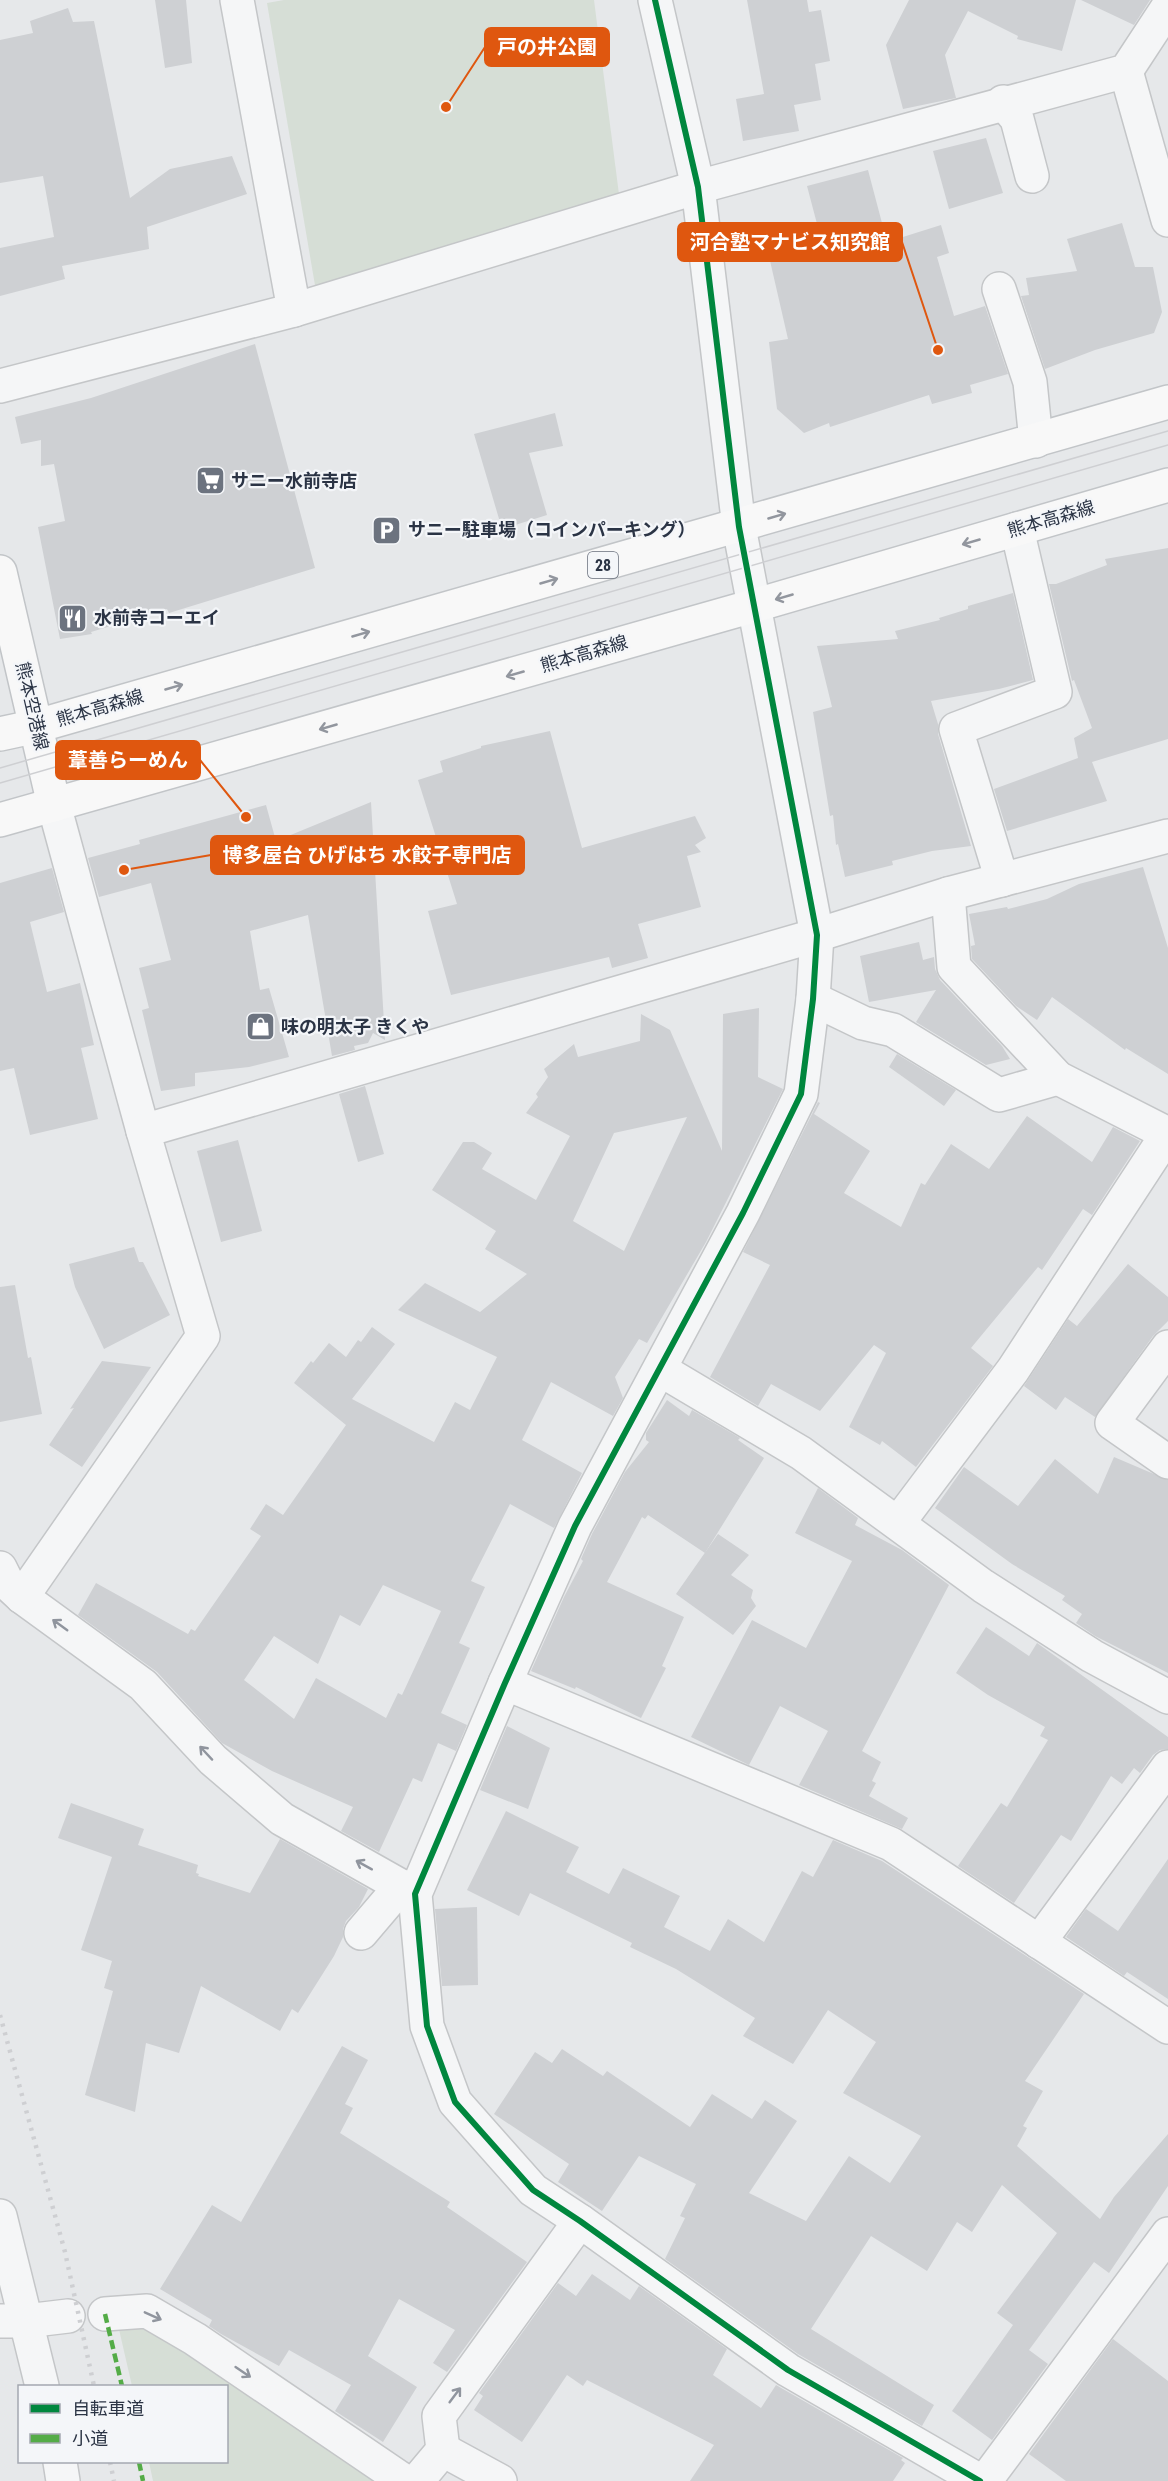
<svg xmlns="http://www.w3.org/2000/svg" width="1168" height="2481" viewBox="0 0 1168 2481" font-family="'Roboto Condensed','Noto Sans JP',sans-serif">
<rect width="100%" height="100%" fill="#e6e8ea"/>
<g fill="#d6ded6">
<polygon points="284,0 594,0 621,210 318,303 267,3"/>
<polygon points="147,2321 386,2481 153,2481 149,2462 226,2462 226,2386 132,2386 118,2325"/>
</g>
<g fill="#ced0d3" fill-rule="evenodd">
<polygon points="155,0 186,0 192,63 165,68"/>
<polygon points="747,0 807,0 809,12 821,10 830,61 815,64 821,100 794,105 799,131 743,141 736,99 764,94"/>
<polygon points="909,0 1076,0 1062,51 1017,39 1018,36 968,11 945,55 956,98 903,109 886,45"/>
<polygon points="1081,0 1150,0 1134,25"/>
<polygon points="68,8 73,22 94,21 130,198 170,169 232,156 247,194 147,227 149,249 62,266 65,279 0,296 0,248 54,237 43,176 0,183 0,40 33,33 30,21"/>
<polygon points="986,138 1003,193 949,209 933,151"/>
<polygon points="868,170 887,242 941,225 949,253 937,257 954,316 985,306 1008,374 970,385 972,393 932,404 929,395 830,427 829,423 804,433 777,409 769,342 788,339 768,252 821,239 807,186"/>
<polygon points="1122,223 1135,267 1153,267 1162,312 1154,333 1095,350 1045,369 1021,296 1029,295 1026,278 1077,271 1067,239"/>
<polygon points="255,344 315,568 169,613 167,609 91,632 92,634 60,639 38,527 65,521 54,464 41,466 41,440 21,444 15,417 91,398"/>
<polygon points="555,413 563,446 529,453 547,515 502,529 474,434"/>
<polygon points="1168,548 1168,739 1092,762 1107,801 1007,831 994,789 1078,758 1074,738 1092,728 1074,680 1072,681 1049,584 1056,584 1107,565 1105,559"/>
<polygon points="1013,593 1033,680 999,689 931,701 938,724 938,734 971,846 932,851 892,861 893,865 845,877 838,844 836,845 833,815 830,816 813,712 832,707 817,646 898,639 895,631 940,620 939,618 968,609 968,606"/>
<polygon points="550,731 582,848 695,816 706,838 695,845 701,852 687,856 701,907 638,924 648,958 612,968 609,957 451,995 428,911 457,904 418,780 443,772 440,761 481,748 481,746"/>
<polygon points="371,802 385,1040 373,1033 368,1043 354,1046 355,1050 332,1056 308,915 250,931 260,990 269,988 289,1057 249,1067 195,1073 195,1086 161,1091 142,1010 149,1008 139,968 171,960 151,883 99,897 88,858 140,844 139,840 266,805 276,841"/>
<polygon points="1143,867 1168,948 1168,1074 1126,1048 1125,1050 1052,997 1037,1020 1016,1006 972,959 971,946 975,945 969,914 1007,907 1008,909 1047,899 1079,884"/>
<polygon points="52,868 64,912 30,922 47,992 80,983 94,1045 81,1048 98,1119 30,1135 14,1068 0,1071 0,883"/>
<polygon points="919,942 923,960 934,957 935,969 940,980 1002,1046 1010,1059 986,1065 916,1022 936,990 869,1002 860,956"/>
<path d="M759,1008L758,1077L783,1089L706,1242L647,1343L639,1339L615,1377L623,1398L613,1416L551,1382L522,1440L582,1473L554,1528L510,1504L471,1581L485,1587L459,1643L470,1648L441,1713L467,1725L456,1751L438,1743L422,1782L413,1778L379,1852L341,1831L353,1807L272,1771L222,1743L157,1672L78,1615L96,1583L188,1634L191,1629L195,1631L261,1536L250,1529L266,1504L283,1515L346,1425L294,1383L311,1361L313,1363L329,1343L346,1357L358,1340L361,1342L372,1327L395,1344L352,1399L434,1442L455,1402L470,1410L497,1357L398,1310L425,1283L480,1312L527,1274L485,1249L496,1231L432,1190L463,1142H474L492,1153L482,1169L536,1200L570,1136L526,1113L538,1097L536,1094L548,1077L544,1069L574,1044L578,1057L640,1041L641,1014L670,1030L722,1151L723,1014ZM687,1117L624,1251L573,1221L614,1133ZM383,1585L441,1611L402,1695L398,1693L386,1718L316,1678L294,1719L244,1680L274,1636L318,1664L340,1615L360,1626Z"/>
<polygon points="897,1054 956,1090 944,1106 889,1067"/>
<polygon points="365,1086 384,1154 358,1162 339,1094"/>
<polygon points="818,1102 820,1103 814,1114 870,1151 844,1193 901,1227 921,1183 925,1185 951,1144 989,1169 1027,1116 1092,1162 1113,1127 1140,1141 1092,1215 1083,1209 1042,1270 1038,1267 971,1348 993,1366 916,1467 882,1441 880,1445 849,1427 886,1353 874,1345 820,1411 771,1384 758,1406 710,1377 770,1265 743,1252"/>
<polygon points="238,1140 262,1231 221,1242 197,1151"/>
<polygon points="134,1247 139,1262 143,1262 170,1315 104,1349 75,1287 69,1264"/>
<polygon points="1128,1264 1168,1297 1168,1321 1153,1336 1095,1417 1065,1397 1056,1410 1024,1386 1068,1319 1077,1326"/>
<polygon points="15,1285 28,1358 31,1357 42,1414 0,1422 0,1287"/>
<polygon points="102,1361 151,1367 82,1467 49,1445 74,1408 70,1409"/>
<polygon points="667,1400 689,1416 692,1410 740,1438 738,1440 764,1458 705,1553 648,1515 645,1519 642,1517 607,1582 684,1617 662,1666 666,1668 641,1718 576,1687 575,1689 531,1671 564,1597 583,1561 581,1559 592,1534 625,1472 649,1442 646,1440 646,1433"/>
<polygon points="1114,1457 1168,1480 1168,1673 1095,1636 1076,1623 1082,1614 1062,1600 1065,1596 1012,1564 935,1508 964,1467 1018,1506 1055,1459 1098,1494"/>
<polygon points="818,1488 858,1518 855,1525 902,1550 949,1585 862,1751 881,1762 872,1781 876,1783 869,1796 908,1818 902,1829 799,1785 828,1731 780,1706 749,1765 691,1737 752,1620 806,1648 852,1561 795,1533"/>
<polygon points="718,1534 749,1555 731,1575 753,1590 751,1598 756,1606 733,1635 676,1594"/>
<polygon points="986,1627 1029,1656 1037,1643 1168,1737 1168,1749 1160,1750 1153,1755 1140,1773 1134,1768 1122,1784 1111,1776 1071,1841 1061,1835 1014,1903 958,1866 1001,1803 1007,1807 1048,1740 1040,1736 1045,1727 988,1695 956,1673"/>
<polygon points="507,1726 550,1748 528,1809 480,1790"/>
<polygon points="71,1803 144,1829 138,1845 198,1865 196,1873 199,1874 198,1876 250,1893 280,1839 368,1889 359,1907 346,1921 343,1929 343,1937 334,1956 298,2013 292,2009 280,2031 201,1986 179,2053 146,2043 135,2112 85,2095 113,1991 104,1988 112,1961 81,1950 112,1857 58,1838"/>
<polygon points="506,1811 579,1847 566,1872 609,1894 623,1868 680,1896 664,1927 710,1951 728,1919 764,1942 802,1871 813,1877 833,1840 882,1861 1084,1994 1025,2081 1043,2091 1023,2126 1027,2128 1017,2146 1100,2219 1114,2197 1168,2134 1168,2186 1109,2273 1094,2262 1029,2350 1048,2364 992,2440 952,2411 1013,2325 997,2313 1057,2233 1002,2185 972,2232 957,2222 927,2271 871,2236 811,2329 934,2405 922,2426 798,2354 665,2259 685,2218 680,2216 696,2184 639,2156 602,2211 558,2182 569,2164 494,2114 535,2052 552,2063 562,2049 603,2076 607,2071 690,2127 712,2094 752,2119 765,2100 797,2121 749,2193 806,2221 849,2156 890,2183 921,2136 843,2093 876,2042 828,2010 793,2064 743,2036 755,2018 676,1969 630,1947 632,1943 530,1893 519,1916 467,1890"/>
<polygon points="1168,1859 1168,1999 1127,1972 1124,1976 1066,1937 1086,1909 1118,1931"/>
<polygon points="477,1907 478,1985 442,1986 435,1909"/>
<polygon points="342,2046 368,2060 345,2104 353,2108 340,2133 450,2202 447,2207 527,2262 447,2372 433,2363 455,2330 399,2299 368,2356 417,2387 383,2442 335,2411 351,2385 289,2350 279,2366 221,2334 209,2326 212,2320 160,2289 212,2205 241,2222"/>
<polygon points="592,2274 630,2300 639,2286 727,2349 713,2375 761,2408 776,2385 903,2458 901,2460 905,2463 893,2481 690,2481 714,2445 587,2380 583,2386 567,2375 522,2442 474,2410 483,2396 479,2393 558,2283 576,2296"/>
<polygon points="1113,2339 1168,2381 1168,2481 1066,2481 1029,2454"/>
</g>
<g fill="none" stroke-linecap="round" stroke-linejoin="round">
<defs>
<g id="minor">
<polyline points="237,0 294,310 698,187 1126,71 1168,7"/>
<polyline points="655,0 698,187 739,527 817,935 813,999 801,1094 743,1213 575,1526 505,1683 415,1894 427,2026 455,2102 533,2190 580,2221 788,2370 980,2481"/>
<polyline points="1126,71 1168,220"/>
<polyline points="1003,102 1017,119 1032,176"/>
<polyline points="999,289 1030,382 1036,441"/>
<polyline points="0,386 294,310"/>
<polyline points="54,805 143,1131"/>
<polyline points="1002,880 956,729 1055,692 1017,529"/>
<polyline points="948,894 954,967 1058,1078 1168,1134"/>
<polyline points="813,999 863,1023 893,1030 999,1095 1058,1078"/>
<polyline points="1168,1347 1112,1423 1168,1462"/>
<polyline points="661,1370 801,1453 983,1586 1092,1656 1168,1697"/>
<polyline points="898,1523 1013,1370 1168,1133"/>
<polyline points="0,1568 8,1584 22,1597 143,1685 213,1760 282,1819 415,1894"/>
<polyline points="22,1597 203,1336 143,1131 817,935 948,894 1168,836"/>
<polyline points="505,1683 891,1844 1168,2027"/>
<polyline points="361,1933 401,1886"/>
<polyline points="1039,1942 1168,1767"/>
<polyline points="0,2216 42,2386"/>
<polyline points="105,2314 147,2311 195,2339 404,2481"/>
<polyline points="0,2321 26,2321 68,2316"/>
<polyline points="443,2450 500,2481"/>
<polyline points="60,2462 63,2481"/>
<polyline points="417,2481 443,2450 439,2416 580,2221"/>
<polyline points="985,2481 1168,2234"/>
</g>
<g id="major">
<polyline points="0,572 54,805"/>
<polyline points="0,734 37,726 1168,402"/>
<polyline points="0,820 753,606 1168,485"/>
</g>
</defs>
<use href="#minor" stroke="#c4c6c8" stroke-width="36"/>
<use href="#major" stroke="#c2c5c8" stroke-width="36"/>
<use href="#minor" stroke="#f5f6f7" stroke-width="33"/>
<use href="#major" stroke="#f8f8f8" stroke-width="33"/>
<g stroke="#cecfd2" stroke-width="1.5">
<polyline points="0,768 1168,431"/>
<polyline points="0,783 1168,445"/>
</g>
<g stroke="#cecfd2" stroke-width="4.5" stroke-dasharray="3 6" stroke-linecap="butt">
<polyline points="0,2015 65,2252 94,2386"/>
<polyline points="110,2462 114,2481"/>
</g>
<g stroke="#54ac47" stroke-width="4.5" stroke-dasharray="9 4.5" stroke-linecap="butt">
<polyline points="105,2314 122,2386"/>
<polyline points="139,2462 143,2481"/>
</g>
<defs>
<polyline id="cycleway" points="655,0 698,187 739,527 817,935 813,999 801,1094 743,1213 575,1526 505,1683 415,1894 427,2026 455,2102 533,2190 580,2221 788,2370 980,2481"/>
</defs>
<use href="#cycleway" stroke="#f4f6f9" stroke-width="10"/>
<use href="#cycleway" stroke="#00873e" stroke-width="6"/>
</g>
<defs><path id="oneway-shaft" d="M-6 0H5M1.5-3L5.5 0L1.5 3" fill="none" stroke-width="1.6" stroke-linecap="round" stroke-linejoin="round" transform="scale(1.5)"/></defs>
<g stroke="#92969e">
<use href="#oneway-shaft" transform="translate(777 516) rotate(-16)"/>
<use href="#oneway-shaft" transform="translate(971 542) rotate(164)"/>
<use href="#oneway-shaft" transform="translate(549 581) rotate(-16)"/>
<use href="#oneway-shaft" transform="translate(784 597) rotate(164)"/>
<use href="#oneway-shaft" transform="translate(361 634) rotate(-16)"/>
<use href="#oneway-shaft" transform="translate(515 674) rotate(164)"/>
<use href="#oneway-shaft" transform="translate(174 687) rotate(-16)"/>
<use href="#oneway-shaft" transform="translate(328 727) rotate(164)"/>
</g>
<g stroke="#90959e">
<use href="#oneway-shaft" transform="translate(60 1625) rotate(-144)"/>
<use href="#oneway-shaft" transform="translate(206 1753) rotate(-133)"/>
<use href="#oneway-shaft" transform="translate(364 1865) rotate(-151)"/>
<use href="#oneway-shaft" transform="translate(153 2316) rotate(24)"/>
<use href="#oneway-shaft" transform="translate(243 2372) rotate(34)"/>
<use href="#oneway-shaft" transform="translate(455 2395) rotate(-53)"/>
</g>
<defs>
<symbol id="supermarket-square" viewBox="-11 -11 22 22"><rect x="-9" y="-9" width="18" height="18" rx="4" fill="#6c737f" stroke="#f4f6f9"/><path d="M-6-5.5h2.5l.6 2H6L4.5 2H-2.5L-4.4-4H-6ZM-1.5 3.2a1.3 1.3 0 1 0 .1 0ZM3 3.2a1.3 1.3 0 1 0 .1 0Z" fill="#fff"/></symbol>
<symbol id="parking-square" viewBox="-11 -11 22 22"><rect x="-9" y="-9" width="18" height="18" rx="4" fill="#6c737f" stroke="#f4f6f9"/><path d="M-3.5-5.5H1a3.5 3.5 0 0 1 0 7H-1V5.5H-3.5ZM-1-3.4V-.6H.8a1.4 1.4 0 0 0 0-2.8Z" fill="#fff"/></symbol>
<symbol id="restaurant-square" viewBox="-11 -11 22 22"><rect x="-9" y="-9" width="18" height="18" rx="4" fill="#6c737f" stroke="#f4f6f9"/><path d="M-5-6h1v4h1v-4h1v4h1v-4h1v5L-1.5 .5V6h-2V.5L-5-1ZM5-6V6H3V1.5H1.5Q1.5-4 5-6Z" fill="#fff"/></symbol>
<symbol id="shop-square" viewBox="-11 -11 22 22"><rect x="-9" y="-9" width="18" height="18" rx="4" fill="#6c737f" stroke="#f4f6f9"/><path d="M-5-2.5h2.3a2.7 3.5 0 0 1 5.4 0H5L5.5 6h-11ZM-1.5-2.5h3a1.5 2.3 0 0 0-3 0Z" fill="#fff"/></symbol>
</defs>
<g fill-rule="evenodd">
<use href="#supermarket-square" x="194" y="464" width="33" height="33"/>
<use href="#parking-square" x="370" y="514" width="33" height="33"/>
<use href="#restaurant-square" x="56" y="602" width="33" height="33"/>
<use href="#shop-square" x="244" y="1010" width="33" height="33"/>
</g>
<g text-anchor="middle" stroke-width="4.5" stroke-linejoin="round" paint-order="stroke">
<rect fill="#f4f6f9" stroke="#676e7b" stroke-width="1.5" x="588" y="552" width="30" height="26" rx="4.5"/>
<g font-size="16" font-weight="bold" fill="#2b3445">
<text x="603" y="571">28</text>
</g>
<g font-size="18" font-weight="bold" fill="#2b3445" stroke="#f4f6f9" text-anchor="start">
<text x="231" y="487">サニー水前寺店</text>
<text x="408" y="536">サニー駐車場（コインパーキング）</text>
<text x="94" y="624">水前寺コーエイ</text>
<text x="281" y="1033">味の明太子 きくや</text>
</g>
<g font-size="18" fill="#2b3445" stroke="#f4f6f9">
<text transform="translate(1051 519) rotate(-16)" y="6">熊本高森線</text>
<text transform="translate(584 654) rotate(-16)" y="6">熊本高森線</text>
<text transform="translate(32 706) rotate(77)" y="6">熊本空港線</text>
<text transform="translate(100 708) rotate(-16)" y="6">熊本高森線</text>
</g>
</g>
<path fill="none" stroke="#df570f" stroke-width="2" d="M446 107L485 47M938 350L902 242M246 817L200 760M124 870L211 855"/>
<g fill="#df570f" stroke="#f4f6f9" stroke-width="2">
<circle cx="446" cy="107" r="6"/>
<circle cx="938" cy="350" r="6"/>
<circle cx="246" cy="817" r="6"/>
<circle cx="124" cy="870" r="6"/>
</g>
<g fill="#df570f" stroke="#df570f" stroke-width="2">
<rect x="485" y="28" width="124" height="38" rx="6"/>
<rect x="678" y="223" width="224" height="38" rx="6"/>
<rect x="56" y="741" width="144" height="38" rx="6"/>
<rect x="211" y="836" width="313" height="38" rx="6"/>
</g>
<g font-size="20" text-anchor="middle" font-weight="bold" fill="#fff">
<text x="547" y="54">戸の井公園</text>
<text x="790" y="249">河合塾マナビス知究館</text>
<text x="128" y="767">葦善らーめん</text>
<text x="367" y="862">博多屋台 ひげはち 水餃子専門店</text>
</g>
<rect x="18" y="2385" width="210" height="78" fill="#f4f6f9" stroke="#a4a8b1" stroke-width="1.5"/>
<rect x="30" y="2404" width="30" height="9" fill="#00873e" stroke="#a4a8b1" stroke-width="1.5"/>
<text x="72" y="2415" font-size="18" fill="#2b3445">自転車道</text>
<rect x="30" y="2434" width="30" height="9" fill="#54ac47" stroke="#a4a8b1" stroke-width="1.5"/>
<text x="72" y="2445" font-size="18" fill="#2b3445">小道</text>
</svg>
